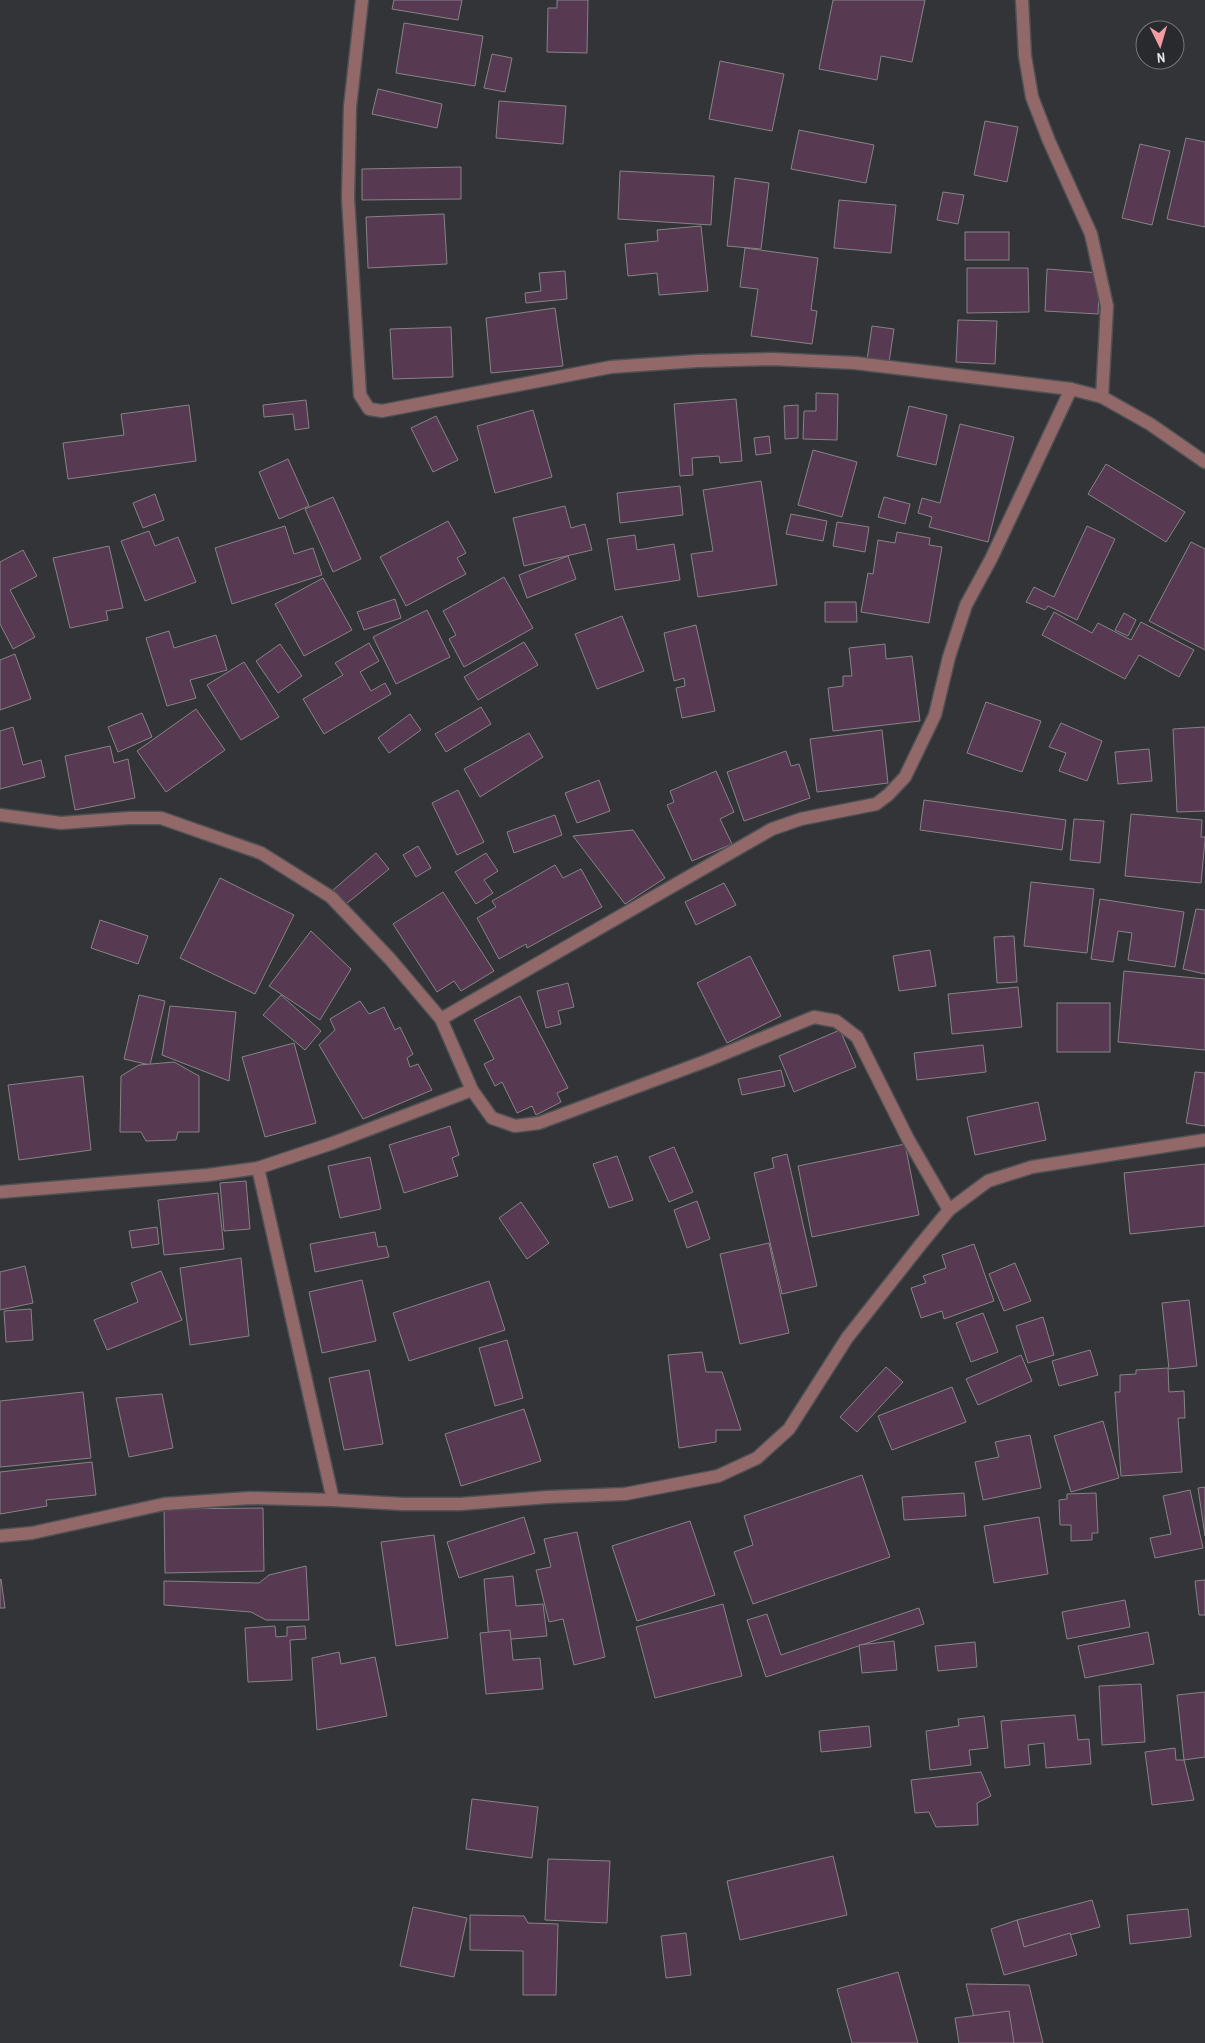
<svg xmlns="http://www.w3.org/2000/svg" width="1205" height="2043" viewBox="0 0 1205 2043" font-family="'Archivo Narrow',sans-serif">
<rect width="100%" height="100%" fill="#323438"/>
<g fill="#573952" stroke="#878386">
<polygon points="394,0 462,0 458,20 392,9"/>
<polygon points="557,0 588,0 587,53 547,52 548,8 557,8"/>
<polygon points="833,0 925,0 912,62 881,56 877,80 819,69"/>
<polygon points="404,23 483,36 475,86 396,73"/>
<polygon points="492,54 512,58 505,92 484,88"/>
<polygon points="720,61 784,74 772,131 709,119"/>
<polygon points="378,89 442,104 437,128 372,114"/>
<polygon points="499,101 566,106 563,144 496,138"/>
<polygon points="985,121 1018,127 1007,182 974,175"/>
<polygon points="799,130 874,145 866,183 791,169"/>
<polygon points="1186,138 1205,142 1205,227 1167,219"/>
<polygon points="1140,144 1170,151 1152,225 1122,218"/>
<polygon points="461,167 461,199 362,200 362,169"/>
<polygon points="620,171 714,176 711,225 618,219"/>
<polygon points="735,178 769,183 761,249 727,246"/>
<polygon points="943,192 964,195 958,224 937,220"/>
<polygon points="839,200 896,205 891,253 834,248"/>
<polygon points="444,214 447,264 368,268 366,217"/>
<polygon points="701,226 708,291 659,295 657,273 628,276 625,244 658,241 657,230"/>
<rect x="965" y="232" width="44" height="28"/>
<polygon points="745,248 818,258 811,310 817,311 812,344 751,336 758,289 740,287"/>
<polygon points="967,268 1028,268 1029,312 967,313"/>
<polygon points="1047,269 1100,273 1098,314 1045,311"/>
<polygon points="565,271 567,299 526,303 525,293 541,291 539,273"/>
<polygon points="555,308 563,366 491,373 486,318"/>
<polygon points="958,320 997,321 995,364 956,362"/>
<polygon points="872,326 894,329 889,362 867,360"/>
<polygon points="451,327 453,377 393,379 390,329"/>
<polygon points="816,393 838,394 837,440 803,439 804,411 816,411"/>
<polygon points="736,399 742,461 720,463 719,456 692,458 693,475 680,476 674,404"/>
<polygon points="306,400 309,428 295,430 293,414 264,417 263,405"/>
<polygon points="189,405 196,461 68,479 63,443 124,435 121,414"/>
<polygon points="798,405 798,438 785,439 784,406"/>
<polygon points="909,406 947,415 936,465 897,456"/>
<polygon points="533,410 552,477 495,493 477,426"/>
<polygon points="436,416 458,460 433,472 411,428"/>
<polygon points="960,424 1014,437 988,542 929,527 932,517 918,513 922,498 940,503"/>
<polygon points="769,436 771,453 756,455 754,438"/>
<polygon points="813,450 857,462 842,517 798,505"/>
<polygon points="288,459 309,506 279,519 259,472"/>
<polygon points="1106,464 1185,512 1166,542 1088,494"/>
<polygon points="761,481 777,585 698,597 691,554 713,551 703,490"/>
<polygon points="680,486 683,515 620,523 617,493"/>
<polygon points="155,494 164,520 143,528 133,503"/>
<polygon points="333,497 361,559 333,572 305,509"/>
<polygon points="884,497 910,504 905,524 878,517"/>
<polygon points="565,506 571,528 585,524 592,550 524,566 513,518"/>
<polygon points="791,514 827,521 823,541 786,534"/>
<polygon points="448,521 466,553 457,558 466,574 406,606 380,557"/>
<polygon points="837,522 869,527 865,552 833,546"/>
<polygon points="285,526 294,554 313,548 322,575 232,604 215,548"/>
<polygon points="1087,526 1115,539 1077,620 1048,606 1045,610 1026,602 1034,587 1054,597"/>
<polygon points="149,531 155,546 178,537 196,582 145,601 121,541"/>
<polygon points="897,532 930,538 929,545 942,547 929,623 861,612 868,573 873,574 878,540 895,543"/>
<polygon points="635,535 637,550 674,544 680,580 615,590 607,539"/>
<polygon points="1191,542 1205,549 1205,650 1149,621"/>
<polygon points="109,546 123,608 106,611 108,620 70,628 53,558"/>
<polygon points="23,550 37,576 10,590 35,637 13,649 0,624 0,562"/>
<polygon points="568,556 576,579 527,598 519,575"/>
<polygon points="504,577 533,628 464,667 449,639 456,635 443,611"/>
<polygon points="323,578 352,630 304,656 275,604"/>
<polygon points="395,599 401,618 364,630 357,612"/>
<polygon points="825,602 856,602 857,622 825,622"/>
<polygon points="427,610 450,657 396,684 373,637"/>
<polygon points="1054,612 1092,633 1098,623 1131,640 1141,622 1194,650 1179,677 1139,655 1125,679 1042,635"/>
<polygon points="1124,613 1136,620 1128,636 1115,630"/>
<polygon points="622,616 644,671 597,689 575,634"/>
<polygon points="696,625 715,711 682,718 676,688 685,686 684,678 674,681 664,633"/>
<polygon points="169,631 174,648 216,635 227,670 190,680 196,698 167,706 146,638"/>
<polygon points="524,642 538,665 478,700 464,677"/>
<polygon points="369,643 379,661 360,672 371,691 385,683 391,694 324,734 303,699 343,675 335,663"/>
<polygon points="280,644 302,676 278,693 256,661"/>
<polygon points="885,644 886,659 912,656 920,721 833,731 828,688 843,686 843,676 852,676 849,648"/>
<polygon points="15,654 31,699 0,710 0,660"/>
<polygon points="244,662 279,717 241,740 207,685"/>
<polygon points="986,702 1041,721 1022,772 967,753"/>
<polygon points="481,707 491,724 446,752 435,734"/>
<polygon points="196,709 225,750 166,792 137,751"/>
<polygon points="142,713 152,737 118,752 108,727"/>
<polygon points="410,714 421,730 389,753 378,738"/>
<polygon points="1061,723 1102,741 1087,781 1059,771 1066,753 1049,747"/>
<polygon points="13,727 23,765 41,760 45,777 0,789 0,731"/>
<polygon points="1205,727 1205,811 1177,812 1173,729"/>
<polygon points="882,730 888,783 817,792 810,739"/>
<polygon points="529,733 543,757 480,797 464,769"/>
<polygon points="110,746 114,763 128,759 135,798 75,810 65,756"/>
<polygon points="1149,749 1152,781 1118,784 1115,752"/>
<polygon points="786,751 791,766 799,764 810,798 744,821 727,772"/>
<polygon points="716,771 734,812 720,819 732,844 692,861 667,805 674,802 670,791"/>
<polygon points="599,780 610,811 577,823 565,793"/>
<polygon points="458,790 484,842 457,855 432,803"/>
<polygon points="924,800 1066,820 1062,850 920,830"/>
<polygon points="1131,814 1202,820 1201,837 1205,837 1205,840 1201,883 1125,876"/>
<polygon points="555,815 562,835 514,853 507,832"/>
<polygon points="1074,819 1104,821 1100,863 1070,860"/>
<polygon points="633,830 665,878 625,904 573,836"/>
<polygon points="418,846 431,868 416,877 403,855"/>
<polygon points="376,853 389,869 346,904 333,890"/>
<polygon points="486,853 498,871 484,880 493,893 476,904 455,872"/>
<polygon points="555,865 563,878 581,869 602,907 527,948 526,944 499,959 477,918 496,907 492,901"/>
<polygon points="220,878 294,915 255,994 180,958"/>
<polygon points="1031,882 1094,889 1087,953 1024,946"/>
<polygon points="724,883 736,905 696,925 685,902"/>
<polygon points="443,892 494,971 461,991 454,981 437,992 393,924"/>
<polygon points="1100,899 1184,912 1175,967 1128,960 1132,933 1118,931 1113,962 1091,959"/>
<polygon points="1196,909 1205,910 1205,974 1183,969"/>
<polygon points="100,920 148,936 138,964 91,948"/>
<polygon points="311,931 351,969 320,1020 269,986"/>
<polygon points="1014,936 1017,982 997,983 994,937"/>
<polygon points="930,950 936,986 899,991 893,956"/>
<polygon points="750,956 781,1016 727,1043 697,983"/>
<polygon points="1124,971 1205,979 1205,1050 1118,1042"/>
<polygon points="568,983 574,1007 558,1011 561,1024 546,1028 537,991"/>
<polygon points="1018,987 1022,1027 952,1034 948,994"/>
<polygon points="139,995 165,1001 150,1065 124,1059"/>
<polygon points="281,995 321,1031 305,1050 263,1015"/>
<polygon points="520,996 568,1088 557,1093 561,1102 536,1115 532,1106 517,1113 502,1082 495,1086 484,1064 494,1059 474,1020"/>
<polygon points="360,1001 369,1014 384,1007 395,1030 400,1027 413,1054 407,1058 410,1067 418,1064 432,1090 363,1119 319,1045 335,1030 330,1019"/>
<rect x="1057" y="1003" width="53" height="49"/>
<polygon points="170,1006 236,1012 229,1081 162,1055"/>
<polygon points="840,1030 856,1067 794,1092 779,1056"/>
<polygon points="294,1043 316,1123 265,1137 242,1057"/>
<polygon points="983,1045 986,1072 917,1080 914,1053"/>
<polygon points="174,1062 199,1076 199,1132 178,1132 176,1140 146,1141 141,1132 120,1132 121,1076 139,1065"/>
<polygon points="781,1070 785,1086 742,1095 738,1079"/>
<polygon points="1195,1072 1205,1073 1205,1126 1186,1123"/>
<polygon points="83,1076 91,1150 19,1160 8,1085"/>
<polygon points="1038,1102 1046,1140 975,1155 967,1117"/>
<polygon points="450,1126 459,1155 452,1158 458,1176 404,1193 389,1145"/>
<polygon points="905,1144 919,1215 812,1237 798,1166"/>
<polygon points="674,1147 693,1192 669,1202 649,1157"/>
<polygon points="787,1154 817,1286 782,1294 754,1173 774,1168 772,1158"/>
<polygon points="617,1156 633,1200 609,1208 593,1164"/>
<polygon points="370,1157 381,1209 340,1218 328,1166"/>
<polygon points="1205,1164 1205,1226 1130,1234 1124,1173"/>
<polygon points="246,1181 250,1229 224,1231 220,1183"/>
<polygon points="218,1193 224,1249 164,1255 158,1200"/>
<polygon points="697,1201 710,1239 687,1248 674,1210"/>
<polygon points="521,1202 549,1243 527,1259 499,1218"/>
<polygon points="157,1227 159,1244 132,1248 129,1231"/>
<polygon points="375,1232 378,1247 386,1246 389,1257 315,1272 310,1244"/>
<polygon points="769,1243 789,1333 740,1344 720,1254"/>
<polygon points="974,1244 994,1301 944,1319 942,1311 921,1318 911,1288 926,1283 923,1276 946,1268 942,1255"/>
<polygon points="241,1258 249,1336 190,1345 180,1268"/>
<polygon points="1015,1263 1031,1301 1004,1311 989,1274"/>
<polygon points="25,1266 33,1303 0,1310 0,1272"/>
<polygon points="161,1271 182,1320 107,1350 94,1320 138,1302 131,1283"/>
<polygon points="362,1280 376,1341 322,1353 309,1292"/>
<polygon points="489,1281 505,1330 409,1361 393,1313"/>
<polygon points="1189,1300 1197,1366 1169,1369 1162,1303"/>
<polygon points="31,1309 33,1340 6,1342 4,1311"/>
<polygon points="983,1313 998,1352 971,1362 956,1323"/>
<polygon points="1043,1317 1054,1355 1028,1363 1016,1326"/>
<polygon points="507,1340 523,1398 495,1406 479,1348"/>
<polygon points="1090,1350 1098,1375 1059,1386 1052,1361"/>
<polygon points="702,1352 706,1372 722,1372 741,1430 716,1430 716,1442 679,1448 668,1355"/>
<polygon points="1021,1355 1032,1381 978,1405 966,1379"/>
<polygon points="886,1367 903,1382 857,1432 840,1417"/>
<polygon points="1168,1368 1169,1392 1184,1391 1185,1418 1178,1418 1182,1472 1121,1476 1115,1392 1120,1392 1120,1375 1136,1374 1136,1370"/>
<polygon points="369,1370 383,1444 344,1450 329,1378"/>
<polygon points="952,1387 966,1422 892,1450 878,1416"/>
<polygon points="83,1392 91,1458 0,1467 0,1401"/>
<polygon points="162,1394 173,1448 129,1457 116,1398"/>
<polygon points="524,1409 541,1461 461,1486 445,1434"/>
<polygon points="1103,1421 1119,1478 1071,1492 1054,1436"/>
<polygon points="1030,1435 1041,1488 983,1500 975,1462 999,1457 995,1442"/>
<polygon points="92,1462 96,1495 46,1500 47,1506 0,1514 0,1472"/>
<polygon points="862,1475 890,1557 753,1604 734,1552 753,1545 744,1516"/>
<polygon points="1205,1487 1205,1536 1198,1488"/>
<polygon points="1190,1490 1203,1548 1155,1558 1150,1538 1171,1534 1163,1496"/>
<polygon points="964,1493 966,1516 904,1520 902,1497"/>
<polygon points="1096,1493 1098,1533 1092,1533 1092,1540 1071,1541 1071,1525 1060,1525 1059,1500 1067,1499 1067,1494"/>
<polygon points="263,1508 264,1571 165,1573 164,1509"/>
<polygon points="524,1517 535,1553 459,1578 447,1542"/>
<polygon points="1039,1517 1048,1574 994,1583 984,1526"/>
<polygon points="690,1521 715,1595 637,1621 612,1546"/>
<polygon points="577,1532 605,1657 574,1665 563,1619 549,1622 536,1570 551,1567 544,1539"/>
<polygon points="434,1535 448,1638 396,1646 381,1542"/>
<polygon points="306,1566 309,1620 266,1620 251,1612 164,1605 164,1581 259,1583 269,1575"/>
<polygon points="513,1576 516,1606 543,1604 547,1636 489,1641 484,1579"/>
<polygon points="1,1579 5,1608 0,1608 0,1580"/>
<polygon points="1205,1580 1205,1615 1199,1615 1195,1581"/>
<polygon points="1125,1600 1130,1627 1067,1639 1062,1612"/>
<polygon points="723,1604 742,1676 655,1698 636,1627"/>
<polygon points="919,1608 924,1624 766,1677 747,1620 767,1614 781,1655"/>
<polygon points="275,1626 276,1637 287,1636 287,1627 305,1626 306,1639 290,1640 292,1680 248,1682 245,1628"/>
<polygon points="510,1630 513,1660 540,1658 543,1689 486,1694 480,1633"/>
<polygon points="1148,1632 1154,1664 1085,1678 1078,1646"/>
<polygon points="894,1641 897,1670 862,1673 859,1645"/>
<polygon points="975,1642 977,1667 938,1671 935,1646"/>
<polygon points="339,1652 341,1664 375,1657 387,1716 317,1730 312,1658"/>
<polygon points="1141,1684 1145,1742 1102,1745 1099,1686"/>
<polygon points="1205,1692 1205,1757 1184,1760 1177,1695"/>
<polygon points="1075,1715 1078,1740 1089,1739 1091,1764 1046,1768 1044,1743 1028,1745 1030,1765 1005,1768 1001,1721"/>
<polygon points="984,1716 988,1748 969,1750 971,1765 930,1770 926,1731 959,1726 958,1719"/>
<polygon points="869,1726 871,1747 821,1752 819,1731"/>
<polygon points="1175,1748 1176,1760 1184,1760 1194,1800 1152,1805 1145,1752"/>
<polygon points="981,1772 991,1796 977,1803 978,1825 936,1827 929,1812 915,1813 911,1780"/>
<polygon points="472,1799 538,1807 532,1858 466,1849"/>
<polygon points="833,1856 847,1915 740,1940 727,1881"/>
<polygon points="548,1859 610,1861 607,1923 545,1920"/>
<polygon points="1092,1900 1100,1927 1024,1947 1017,1920"/>
<polygon points="413,1907 467,1918 454,1977 400,1966"/>
<polygon points="1188,1909 1191,1937 1130,1944 1127,1915"/>
<polygon points="470,1915 524,1916 528,1923 558,1924 556,1995 523,1995 523,1951 470,1950"/>
<polygon points="1017,1920 1024,1947 1070,1933 1077,1955 1004,1975 991,1929"/>
<polygon points="686,1933 691,1975 666,1978 661,1936"/>
<polygon points="898,1972 918,2043 852,2043 837,1989"/>
<polygon points="966,1984 1029,1985 1043,2043 980,2043"/>
<polygon points="1009,2011 1014,2043 959,2043 955,2018"/>
</g>
<g fill="none" stroke-linecap="round" stroke-linejoin="round">
<defs>
<g id="minor">
<polyline points="362,0 350,107 348,198 360,395 369,409 382,411 611,367 697,361 772,359 855,363 1071,389 1102,397 1150,424 1205,462"/>
<polyline points="1022,0 1025,56 1032,97 1049,141 1091,234 1107,306 1102,397"/>
<polyline points="0,815 61,823 129,818 161,818 261,853 331,897 390,959 441,1019 472,1090 492,1118 515,1126 539,1123 706,1061 814,1017 836,1021 857,1037 908,1139 949,1210"/>
<polyline points="441,1019 772,829 801,819 876,804 888,795 905,777 935,715 949,657 966,605 991,559 1071,389"/>
<polyline points="258,1168 333,1500"/>
<polyline points="0,1192 208,1175 258,1168 333,1143 472,1090"/>
<polyline points="0,1536 32,1533 164,1504 250,1498 333,1500 403,1504 461,1504 548,1497 625,1494 718,1476 757,1458 789,1429 847,1338 921,1244 949,1210 988,1181 1032,1167 1205,1140"/>
</g>
</defs>
<use href="#minor" stroke="#4f5154" stroke-width="15"/>
<use href="#minor" stroke="#926968" stroke-width="12"/>
</g>
<g transform="translate(1160 45) rotate(175)"><circle r="24" fill="#282a2e" stroke="#747679"/>
<path d="M0-4L9 19L0 12L-9 19Z" fill="#f49aa1"/>
<text y="-8" font-size="14" font-weight="bold" text-anchor="middle" fill="#e6e7ea">N</text>
</g>
</svg>
